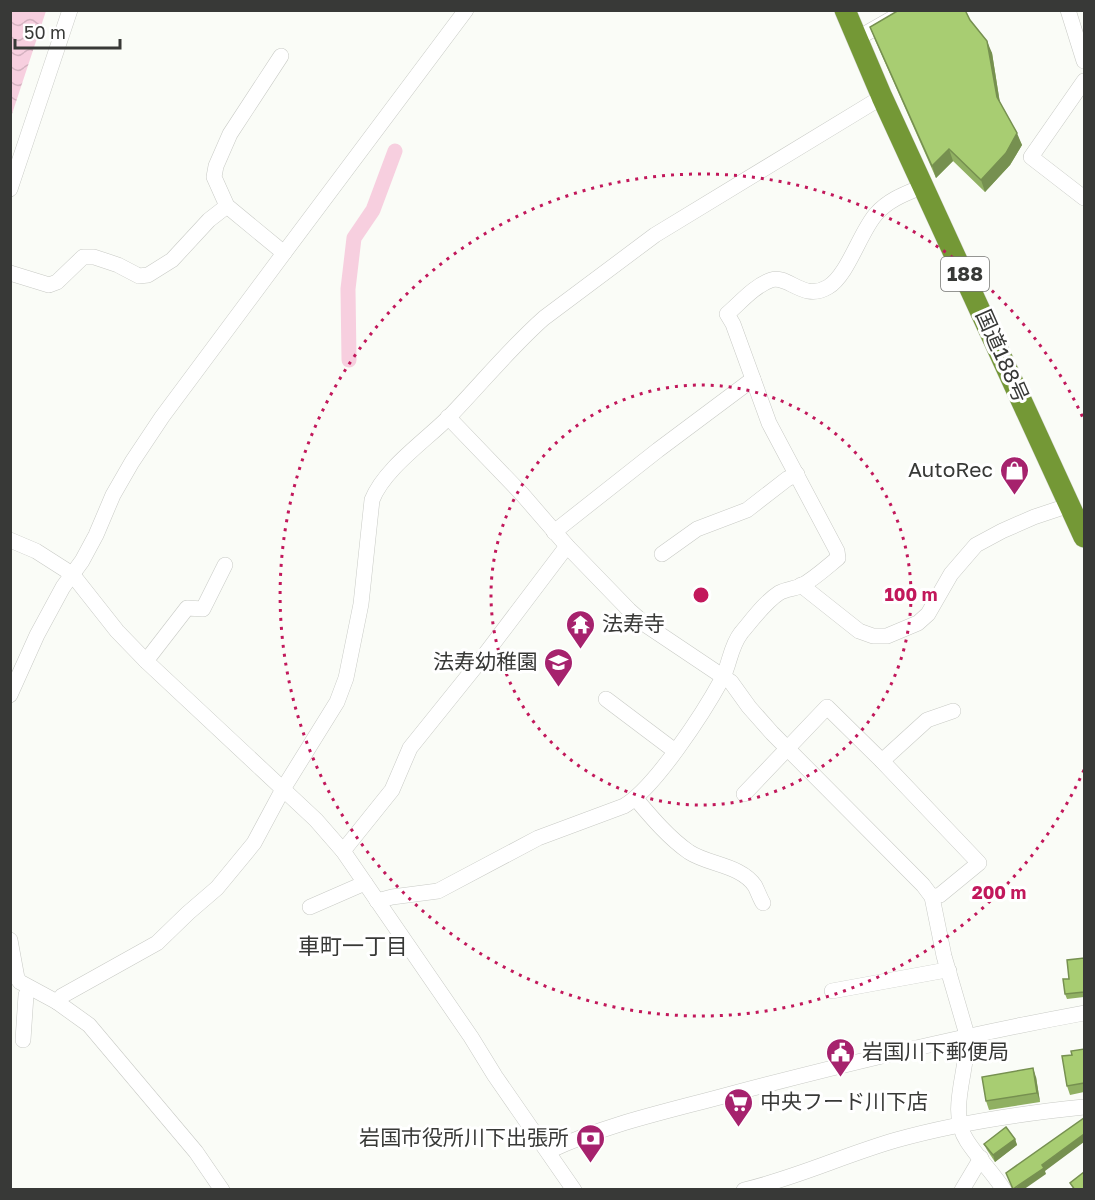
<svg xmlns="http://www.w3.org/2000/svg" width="1095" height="1200" viewBox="0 0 1095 1200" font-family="'Golos Text','Noto Sans JP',sans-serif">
<defs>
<pattern id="water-waves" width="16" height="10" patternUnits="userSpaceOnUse" patternTransform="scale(1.5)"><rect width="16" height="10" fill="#f7cfdf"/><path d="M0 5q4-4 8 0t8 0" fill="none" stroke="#d4b2c0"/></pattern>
</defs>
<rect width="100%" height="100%" fill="#fafcf7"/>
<polygon fill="url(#water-waves)" points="11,10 46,11 11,117 10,11"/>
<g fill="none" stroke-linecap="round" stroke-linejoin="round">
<polyline stroke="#f7cfdf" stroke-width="15" points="349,360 348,289 354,238 373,210 395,151"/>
<defs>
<g id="minor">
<polyline points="1068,10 1084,61"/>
<polyline points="858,38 907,10"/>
<polyline points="281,56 230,134 216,166 214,177 227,206 284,253"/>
<polyline points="1084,81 1031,157 1084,198"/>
<polyline points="10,189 70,10"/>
<polyline points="10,273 49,285 57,282 83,257 94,257 118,265 139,276 148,275 172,260 209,220 227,206"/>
<path d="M448,417L522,494L567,546L629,610L646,625L731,682L749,707L772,733L923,885L932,897L944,956L967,1035C969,1069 947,1111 967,1141C978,1158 993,1173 1004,1190"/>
<polyline points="554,532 658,450 753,379"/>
<polyline points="10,540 36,551 72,574 117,631 146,661 316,820 343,851 471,1037 495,1076 574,1190"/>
<polyline points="662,554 697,529 747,510 787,479 797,474"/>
<polyline points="801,585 859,631 873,636 887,636 918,623 928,614 951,574 976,545 1002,531 1034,517 1070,505"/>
<polyline points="146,661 187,608 203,609 225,565"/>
<polyline points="10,695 37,635 63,587 82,561 96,535 113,495 132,462 162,417 284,253 466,10"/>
<polyline points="606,699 675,751"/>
<polyline points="882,761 927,720 953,711"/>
<polyline points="744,794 827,707 882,761 979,863 940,895 932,897"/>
<path d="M636,799C652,818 669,838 689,852C709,865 741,865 755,886C758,892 760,898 763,903"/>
<polyline points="343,851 392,790 410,748 480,661 567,546"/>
<path d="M377,901L392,897L438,891L538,838L624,806C655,788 704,712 722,679C730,664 730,647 741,633C752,620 765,602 779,593C786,589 794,589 801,586C814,579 827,567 838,558L837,551L769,423L733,324L727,314C740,303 754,286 771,280C788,274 803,302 828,287C848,275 860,232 876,214C889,199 907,193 924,186"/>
<polyline points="310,907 365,883"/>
<polyline points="10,940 17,978 20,982 57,1002 89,1025 196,1152 222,1190"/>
<polyline points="832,991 941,971 949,971"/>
<path d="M57,1002L62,996L157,943L188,913L217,888L254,843L283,789L337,702L346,678L361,604L372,500C384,469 425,441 449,417C481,384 510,348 544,318L655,235L882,97"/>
<polyline points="23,1040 26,995 30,988"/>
<path d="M549,1151C606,1124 669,1111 731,1094C848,1063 965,1035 1084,1013"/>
<path d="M744,1190C796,1178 844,1155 896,1140C953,1124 1025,1113 1084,1107"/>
<polyline points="962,1190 981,1158"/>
</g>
<polyline id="highway" points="845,10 882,97 1084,537"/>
</defs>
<use href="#minor" stroke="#c8cac5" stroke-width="16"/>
<use href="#highway" stroke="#d7d7d7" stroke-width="22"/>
<use href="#minor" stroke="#fff" stroke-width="15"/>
<use href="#highway" stroke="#749836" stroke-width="21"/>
</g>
<g fill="#90b062">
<polygon points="970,20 992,53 1000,103 1022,145 1010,165 985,192 953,161 936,178 875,40 870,27"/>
<polygon points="1084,958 1084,997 1067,999 1065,994 1069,979"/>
<polygon points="1084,1049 1084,1092 1070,1095 1067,1086 1072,1055"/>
<polygon points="1036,1077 1040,1102 989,1110 986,1101"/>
<polygon points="1015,1139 1017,1145 995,1162 987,1150 984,1144"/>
</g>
<g fill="#769050">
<polygon points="987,41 992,53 1001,110 997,97"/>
<polygon points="1017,133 1022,145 1010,165 985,192 981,180"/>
<polygon points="949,149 953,161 936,178 932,166"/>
<polygon points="1033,1068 1036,1077 1040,1102 1037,1093"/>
<polygon points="1084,1134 1084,1142 1045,1171 1046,1174 1023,1190 1013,1190 1042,1165"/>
<polygon points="1015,1139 1017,1145 995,1162 993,1155"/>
</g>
<g fill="#a8cd72" stroke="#769050" stroke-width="1.5">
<polygon points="899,10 965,10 970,20 987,41 997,97 1017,133 1006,153 981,180 949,149 932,166 870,27"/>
<polygon points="1084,958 1084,992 1065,994 1063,979 1069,979 1067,960"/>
<polygon points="1084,1049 1084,1083 1067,1086 1062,1056 1072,1055 1071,1051"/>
<polygon points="1033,1068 1037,1093 986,1101 982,1077"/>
<polygon points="1084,1118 1084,1134 1042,1165 1044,1168 1013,1189 1006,1173"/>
<polygon points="1006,1127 1015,1139 993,1155 984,1144"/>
<polygon points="1084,1172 1084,1190 1075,1190 1070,1183"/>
</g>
<g fill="none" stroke="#c2185b" stroke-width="3" stroke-dasharray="3 6">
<circle cx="701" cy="595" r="210"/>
<path d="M1084 770A421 421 0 1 1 1084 420"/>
</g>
<defs>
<symbol id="shop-pin" viewBox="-11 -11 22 30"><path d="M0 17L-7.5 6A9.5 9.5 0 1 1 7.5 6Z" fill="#a6226d" stroke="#fff"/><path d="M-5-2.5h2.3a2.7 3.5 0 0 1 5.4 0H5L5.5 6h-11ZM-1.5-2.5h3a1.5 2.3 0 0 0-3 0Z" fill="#fff"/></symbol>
<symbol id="temple-pin" viewBox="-11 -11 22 30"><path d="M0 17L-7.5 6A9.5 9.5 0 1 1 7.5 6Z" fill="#a6226d" stroke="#fff"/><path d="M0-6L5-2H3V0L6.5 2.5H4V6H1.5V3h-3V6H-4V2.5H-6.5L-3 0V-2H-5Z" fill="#fff"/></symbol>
<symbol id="school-pin" viewBox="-11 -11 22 30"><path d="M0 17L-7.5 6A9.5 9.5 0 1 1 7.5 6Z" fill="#a6226d" stroke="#fff"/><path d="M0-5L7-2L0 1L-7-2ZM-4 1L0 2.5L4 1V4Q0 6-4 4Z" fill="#fff"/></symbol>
<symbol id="civic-pin" viewBox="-11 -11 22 30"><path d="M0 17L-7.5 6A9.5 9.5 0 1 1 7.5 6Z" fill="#a6226d" stroke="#fff"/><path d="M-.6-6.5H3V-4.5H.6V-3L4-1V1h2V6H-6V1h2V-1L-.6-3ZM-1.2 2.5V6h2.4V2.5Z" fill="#fff"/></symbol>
<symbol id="supermarket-pin" viewBox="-11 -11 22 30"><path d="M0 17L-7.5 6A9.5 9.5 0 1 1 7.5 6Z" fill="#a6226d" stroke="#fff"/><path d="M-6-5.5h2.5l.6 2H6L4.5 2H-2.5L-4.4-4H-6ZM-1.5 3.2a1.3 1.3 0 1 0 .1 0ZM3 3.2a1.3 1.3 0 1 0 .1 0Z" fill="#fff"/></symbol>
<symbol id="bank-pin" viewBox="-11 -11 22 30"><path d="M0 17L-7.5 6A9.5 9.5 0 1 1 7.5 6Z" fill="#a6226d" stroke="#fff"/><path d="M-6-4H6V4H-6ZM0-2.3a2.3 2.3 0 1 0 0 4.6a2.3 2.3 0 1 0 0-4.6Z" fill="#fff"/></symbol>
</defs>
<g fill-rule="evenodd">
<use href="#shop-pin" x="998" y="454" width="33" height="45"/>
<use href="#temple-pin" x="564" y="608" width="33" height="45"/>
<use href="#school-pin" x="542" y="646" width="33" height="45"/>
<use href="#civic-pin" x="824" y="1036" width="33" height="45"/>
<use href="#supermarket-pin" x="722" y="1086" width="33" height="45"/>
<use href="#bank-pin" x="574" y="1122" width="33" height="45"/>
</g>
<g text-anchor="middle" stroke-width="6" stroke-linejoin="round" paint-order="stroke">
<rect fill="#fff" stroke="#747473" stroke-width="1.5" x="941" y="257" width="48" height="34" rx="4.5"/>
<g font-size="20" font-weight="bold" fill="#383937">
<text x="965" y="281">188</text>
</g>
<g font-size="21" fill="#383937" stroke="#fff">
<text transform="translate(1002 356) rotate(66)" y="7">国道188号</text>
</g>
<g font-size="21" fill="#383937" stroke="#fff" text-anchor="end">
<text x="993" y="477">AutoRec</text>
<text x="602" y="631" text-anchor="start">法寿寺</text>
<text x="538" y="669">法寿幼稚園</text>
<text x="862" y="1059" text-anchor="start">岩国川下郵便局</text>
<text x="760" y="1109" text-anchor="start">中央フード川下店</text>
<text x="569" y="1145">岩国市役所川下出張所</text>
</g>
<g font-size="22" fill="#383937" stroke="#fff">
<text x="353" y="954">車町一丁目</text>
</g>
</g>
<circle cx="701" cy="595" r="9" fill="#c2185b" stroke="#fff" stroke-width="3"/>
<g font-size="18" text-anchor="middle" font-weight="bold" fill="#c2185b" stroke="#fff" stroke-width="6" stroke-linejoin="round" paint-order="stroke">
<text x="911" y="601">100 m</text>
<text x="999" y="899">200 m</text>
</g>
<rect width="1095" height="1200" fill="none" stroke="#383937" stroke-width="24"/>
<path d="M15 39v9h105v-9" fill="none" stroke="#383937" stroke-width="3"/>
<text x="24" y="39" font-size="18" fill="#383937" stroke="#ffffff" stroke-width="4.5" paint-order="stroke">50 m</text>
</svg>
